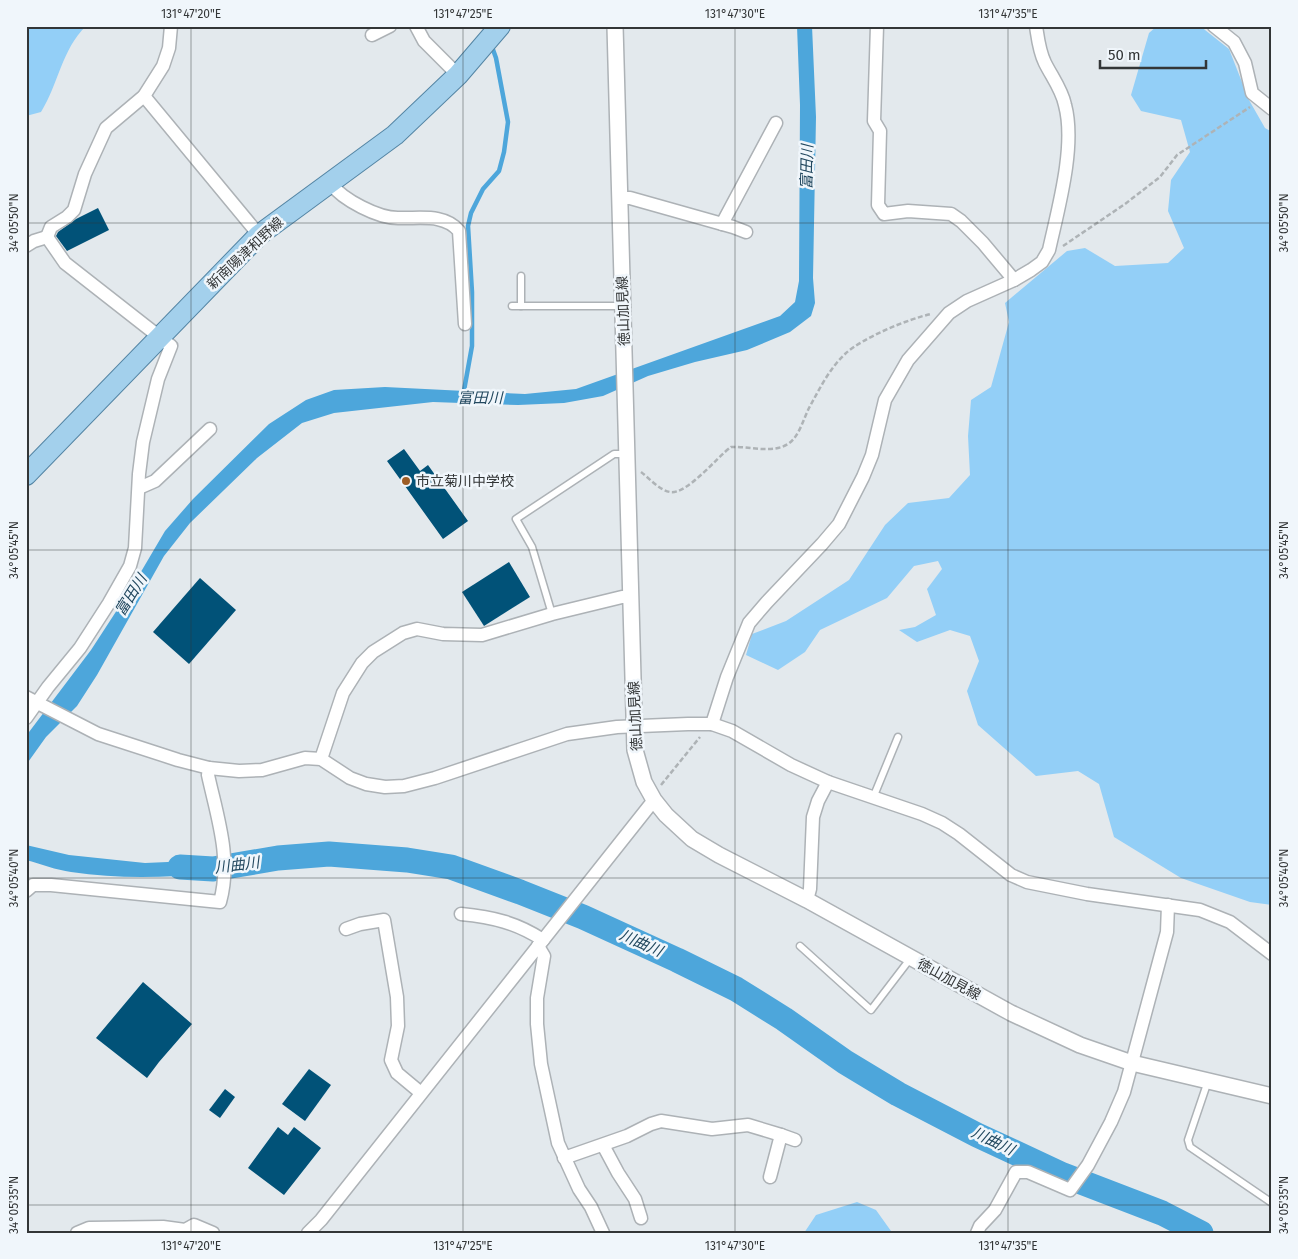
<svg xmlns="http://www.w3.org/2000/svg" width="1298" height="1259" viewBox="0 0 1298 1259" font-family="'Fira Sans','Noto Sans JP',sans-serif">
<rect width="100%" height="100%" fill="#e3e9ed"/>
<g fill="#93cff7">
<path d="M26,26H86C62,49 58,85 41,112L26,116Z"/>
<polygon points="1157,26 1200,26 1229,49 1249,100 1265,128 1272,132 1272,905 1250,902 1181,878 1114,837 1099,784 1078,771 1036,776 978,725 967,691 979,661 970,636 950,630 917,642 899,630 915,627 936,615 927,589 942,569 938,561 914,566 887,598 820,630 805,652 778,670 746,655 752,634 786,621 849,580 885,525 908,503 949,498 970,475 968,436 971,400 991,387 1009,322 1005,303 1067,251 1085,248 1115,266 1168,263 1184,248 1168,211 1171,180 1190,152 1181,120 1141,111 1131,95 1149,33"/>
<polygon points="857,1202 876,1210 891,1231 894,1233 804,1233 816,1215"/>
</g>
<g fill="#4da6db">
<polygon points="797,26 812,26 816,117 813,278 815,303 811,316 790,332 747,350 695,362 648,376 603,396 564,403 518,405 433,402 334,413 302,423 257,458 190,523 164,556 97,675 77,706 46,737 26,765 26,736 91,650 132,587 165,531 193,499 269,424 306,400 334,390 385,387 525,394 576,389 780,316 795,302 799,281 800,105"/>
<path d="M26,845L69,855L145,863L213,860V873C165,878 118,879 71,872C56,870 41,864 26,860Z"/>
</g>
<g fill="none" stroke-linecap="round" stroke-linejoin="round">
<polyline stroke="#4da6db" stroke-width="4.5" points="463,396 472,346 472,292 468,226 471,213 483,189 499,171 504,152 508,122 496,58 491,44"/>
<polyline stroke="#4da6db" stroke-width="25" points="180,867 213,869 278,858 329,854 407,860 451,867 520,892 583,917 677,960 736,989 784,1019 845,1062 898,1094 977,1135 1063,1175 1162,1213 1201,1233"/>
</g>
<g fill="#015278">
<polygon points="98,208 109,230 67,251 56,236 58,232 76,219"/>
<polygon points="404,449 420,471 428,465 468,521 443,539 387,461"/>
<polygon points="509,562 530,597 484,626 462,592"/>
<polygon points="200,578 236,610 189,664 153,632"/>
<polygon points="143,982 192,1024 159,1062 147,1078 96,1038"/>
<polygon points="309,1069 331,1085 305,1121 282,1104"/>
<polygon points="225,1089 235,1097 220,1118 209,1110"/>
<polygon points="278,1127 288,1135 294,1127 321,1148 284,1195 248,1168"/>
</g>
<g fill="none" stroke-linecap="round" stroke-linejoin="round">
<defs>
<g id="service">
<polyline points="521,276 521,306"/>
<polyline points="512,306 622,306"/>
<polyline points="552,614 532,547 516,519 614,454 626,454"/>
<polyline points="873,798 898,737"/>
<polyline points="800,946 871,1010 910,959"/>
<polyline points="1208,1081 1188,1140 1190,1147 1272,1203"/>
</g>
<g id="minor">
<polyline points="416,26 424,41 458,75"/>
<polyline points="877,26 874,121 880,131 878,205 884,214 908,211 951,214 961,221 983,243 1014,280"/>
<polyline points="1214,26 1234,42 1245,63 1252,93 1272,109"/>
<polyline points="372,35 390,26"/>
<polyline points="144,96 259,235"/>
<path d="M331,184C343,200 378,218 398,218C419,219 444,213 459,231L465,324"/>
<polyline points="620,198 630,198 733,227 746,232"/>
<polyline points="722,224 776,123"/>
<polyline points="47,237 51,227 67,217 74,210 85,174 106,128 144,96 163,66 169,48 171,26"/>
<polyline points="26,246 34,241 47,237"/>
<polyline points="139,488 155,481 210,429"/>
<polyline points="26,697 98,734 178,760 209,768 239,771 262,770 305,758 321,759 350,778 366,784 385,787 404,786 435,778 567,734 617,727 688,724 712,724 732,731 791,765 828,782 922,814 942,823 959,834 1011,875 1027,882 1087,894 1200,910 1230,922 1272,954"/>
<polyline points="26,718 48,687 80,648 109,603 130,566 135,548 139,474 143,442 158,379 171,346 65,263 47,237"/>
<path d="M712,724L727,677L749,623L767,602L822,544L839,524L863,477L872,455L885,400L908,360L949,313L967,301L1014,280L1031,270L1042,262L1049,250C1058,209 1076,146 1065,105C1062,90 1052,77 1045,63C1039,51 1038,39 1036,26"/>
<polyline points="321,759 343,693 362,663 373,652 403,633 417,629 443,634 482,635 552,614 622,597 630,597"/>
<path d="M26,891L33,885H51L220,902C232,859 217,816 208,775L209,768"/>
<polyline points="807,900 810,889 813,817 818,801 828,782"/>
<path d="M461,914C493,917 517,923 543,940"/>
<polyline points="346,929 360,924 384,920 397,997 398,1026 391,1060 397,1073 421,1093"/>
<polyline points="538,946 544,956 537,998 537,1024 541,1064 558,1143 579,1189 591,1207 603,1233"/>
<polyline points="603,1145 618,1173 635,1199 641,1218"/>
<polyline points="564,1158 627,1136 651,1124 661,1121 712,1129 748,1125 781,1135"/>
<polyline points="770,1177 781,1135 795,1140"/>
<polyline points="77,1233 89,1228 163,1227 185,1230 194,1225 213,1233"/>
<polyline points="308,1233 321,1220 654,800"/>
<polyline points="977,1233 980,1226 995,1210 1016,1172 1028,1172 1070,1190 1088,1165 1111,1122 1124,1092 1167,932 1168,905"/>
</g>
<polyline id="tertiary" points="615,26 635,750 644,782 654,800 666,815 692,839 719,855 807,900 1011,1013 1080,1045 1132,1063 1272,1096"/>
<polyline id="primary" points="26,475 259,235 395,135 458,75 500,26"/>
</defs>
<use href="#service" stroke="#adb2b6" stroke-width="9"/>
<use href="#minor" stroke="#adb2b6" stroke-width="15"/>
<use href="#tertiary" stroke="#adb2b6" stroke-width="18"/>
<use href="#primary" stroke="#5485a4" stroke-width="22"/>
<g stroke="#aeb3b6" stroke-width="2.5" stroke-dasharray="5 2.5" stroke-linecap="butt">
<polyline points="1063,246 1125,204 1160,177 1177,155 1250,107"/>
<path d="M641,472C649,478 659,490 670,492C687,495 717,457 731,447C749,446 772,454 788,444C799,437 803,420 809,408C819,390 829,369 845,354C862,338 908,319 931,314"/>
<polyline points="661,785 700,737"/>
</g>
<use href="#service" stroke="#fff" stroke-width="6"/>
<use href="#minor" stroke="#fff" stroke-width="12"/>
<use href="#tertiary" stroke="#fff" stroke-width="15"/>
<use href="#primary" stroke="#a3d0ec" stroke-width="20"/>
</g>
<path fill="none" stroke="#333637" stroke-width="1" stroke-opacity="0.45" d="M191,26V1233M463,26V1233M735,26V1233M1008,26V1233M26,223H1272M26,550H1272M26,878H1272M26,1205H1272"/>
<circle fill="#9d5d26" stroke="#f0f6fb" stroke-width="2" cx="406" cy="481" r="5"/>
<g text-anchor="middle" stroke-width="5" stroke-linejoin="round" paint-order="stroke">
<g font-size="14" fill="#333637" stroke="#f0f6fb">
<text transform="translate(245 253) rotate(-43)" y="5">新南陽津和野線</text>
<text transform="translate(623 311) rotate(-92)" y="5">徳山加見線</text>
<text transform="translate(635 716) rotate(-93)" y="5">徳山加見線</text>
<text transform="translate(949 979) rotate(29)" y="5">徳山加見線</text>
</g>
<g font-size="14" fill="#333637" stroke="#f0f6fb" text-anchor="start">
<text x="416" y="486">市立菊川中学校</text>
</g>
<g font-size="15" font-style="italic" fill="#22485f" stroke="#f0f6fb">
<text transform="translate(807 167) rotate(-89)" y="5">富田川</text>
<text x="480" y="403">富田川</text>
<text transform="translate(131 595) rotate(-58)" y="5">富田川</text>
<text transform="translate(237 865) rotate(-7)" y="5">川曲川</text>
<text transform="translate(641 943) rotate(24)" y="5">川曲川</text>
<text transform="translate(993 1141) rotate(26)" y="5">川曲川</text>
</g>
</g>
<rect width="1298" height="1259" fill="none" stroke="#f0f6fb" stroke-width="55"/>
<path d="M1100 60v8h106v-8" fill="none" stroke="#333637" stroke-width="2.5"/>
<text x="1108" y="60" font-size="15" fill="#333637" stroke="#f0f6fb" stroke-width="4" paint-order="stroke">50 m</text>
<rect x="28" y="28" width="1242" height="1204" fill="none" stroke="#333637" stroke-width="2"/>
<g font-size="12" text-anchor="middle" fill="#333637">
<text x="191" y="18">131°47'20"E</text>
<text x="463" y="18">131°47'25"E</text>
<text x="735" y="18">131°47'30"E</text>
<text x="1008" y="18">131°47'35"E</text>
<text transform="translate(14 223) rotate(-90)" y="4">34°05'50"N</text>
<text transform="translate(1284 223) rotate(-90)" y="4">34°05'50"N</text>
<text transform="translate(14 550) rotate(-90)" y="4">34°05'45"N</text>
<text transform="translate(1284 550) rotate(-90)" y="4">34°05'45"N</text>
<text transform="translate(14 878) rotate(-90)" y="4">34°05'40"N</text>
<text transform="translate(1284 878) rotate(-90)" y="4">34°05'40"N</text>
<text transform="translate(14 1205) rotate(-90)" y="4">34°05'35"N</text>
<text transform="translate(1284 1205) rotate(-90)" y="4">34°05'35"N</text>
<text x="191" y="1250">131°47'20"E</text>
<text x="463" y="1250">131°47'25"E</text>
<text x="735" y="1250">131°47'30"E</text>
<text x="1008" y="1250">131°47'35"E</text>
</g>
</svg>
